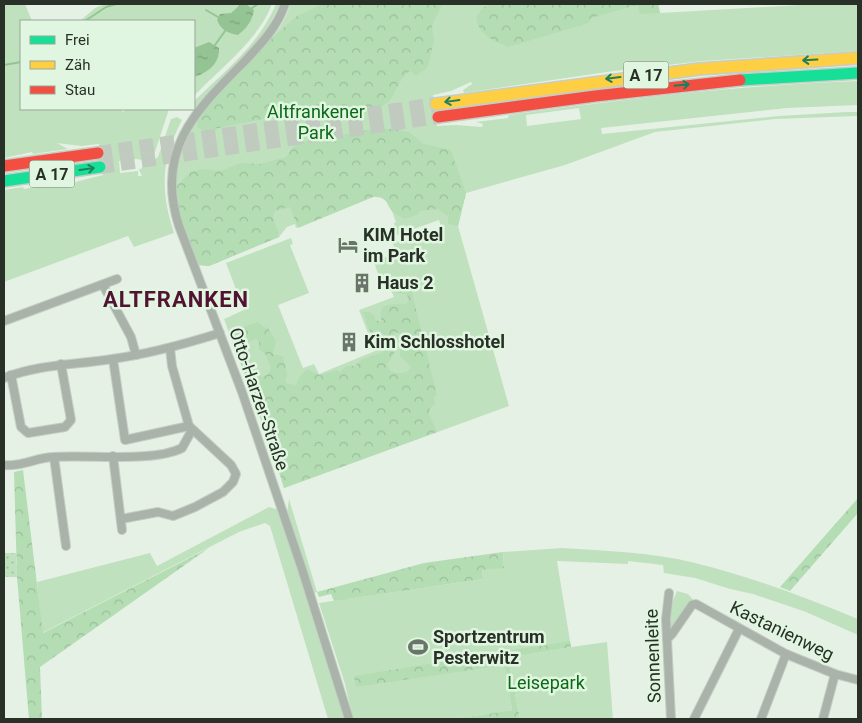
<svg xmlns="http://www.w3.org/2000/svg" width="862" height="723" viewBox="0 0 862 723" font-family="Roboto,sans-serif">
<defs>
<pattern id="forest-crowns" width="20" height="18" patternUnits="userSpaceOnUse" patternTransform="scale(1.25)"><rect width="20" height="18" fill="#b4ddb4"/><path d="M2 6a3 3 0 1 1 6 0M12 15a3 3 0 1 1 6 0" fill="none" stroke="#9bbe9b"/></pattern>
<pattern id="garden-dots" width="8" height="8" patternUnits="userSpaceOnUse" patternTransform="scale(1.25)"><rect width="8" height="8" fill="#c0e1be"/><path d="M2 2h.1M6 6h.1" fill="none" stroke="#a5c1a3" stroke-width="1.8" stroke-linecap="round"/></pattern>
<pattern id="water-ripples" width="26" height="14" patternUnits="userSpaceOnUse" patternTransform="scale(1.25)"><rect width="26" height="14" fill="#95c494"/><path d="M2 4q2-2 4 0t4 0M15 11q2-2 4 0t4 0" fill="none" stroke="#7aa079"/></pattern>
</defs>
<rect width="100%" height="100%" fill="#e6f1e5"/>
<g fill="#c0e1be" fill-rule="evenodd">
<path d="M4,4H25L32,21H21V109H122V112L128,109H169L154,155L146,161L137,159L119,161L120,173L138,171V176H142L139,170L158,157L171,119L177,117L182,120C161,160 160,190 174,233L134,247L128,236L4,282V190L23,187L24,189L71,180L61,186L62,188L79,181L103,175L99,144L81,146L57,143L68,149L33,154L32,152L4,158Z"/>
<path d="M105,4H272C258,41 220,68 194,96V21H80L95,8Z"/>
<path d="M276,4L280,5L265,33L194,109L195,100C225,71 260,43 276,4Z"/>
<path d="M290,4H658L660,13L818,4H858V51L703,61L614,71L464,93L463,90L472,84L471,82L451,91L433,95L437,126L456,125L482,127L483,124L476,122L508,118L509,115C625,99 741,85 858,81V105L787,108L601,128L602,134L779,116L847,112H858V116L775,119L655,132L565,165L466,193L458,226L509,406L284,488L261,419L224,319L244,310L226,263L291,238L293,244L290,245L309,293L278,305L303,368L314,364L319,374L375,351L359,310L394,297L388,284L382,286L374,262L395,253L393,243L442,229L439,220L397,235L394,223L396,222C391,209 389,196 373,197L296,228L295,224L287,227L279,237L209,266L199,265C192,246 179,219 176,200C169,136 211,100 252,59C267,44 285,26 290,4ZM579,108L581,119L527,126L526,115Z"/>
<polygon points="289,499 317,592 312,594 287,513"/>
<polygon points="269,507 279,510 345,719 328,719 270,526 265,523 239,532 42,633 37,582 150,553 157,566"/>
<path d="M562,548C606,551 652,552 695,563C752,577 805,597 858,619V635L806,612L753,594L730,589L695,578L664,573L663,565L628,561V564L557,561L571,647L607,642L613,719H520L508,658L571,647L504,652L512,710L454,719H353L345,684L319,603L483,579L482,570L504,567L503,552Z"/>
<polygon points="677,591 688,594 695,602 670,630 669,611"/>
</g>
<g fill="url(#forest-crowns)">
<path d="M322,4H442L432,26L434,41L428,67L416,76L410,71C398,79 397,93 388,102C378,112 337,118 323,115C315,114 306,109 298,106L291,113L204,131L197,127L199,115L210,101L272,38L297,16Z"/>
<path d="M496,4H658L660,13L640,14L637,5L591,18L589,23L508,47C492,40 480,36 476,18L483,7Z"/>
<path d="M391,129L409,132L424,144L451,150L466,193L458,226L448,224V217L438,209L420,211L417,215L405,219C401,216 394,214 391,210C385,201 386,196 373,197L298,228L290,207L275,211L273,216L279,237L209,266L199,265C189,239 177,215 176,187L190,172L204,169L221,171L240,163L260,164L286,157L296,143L368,130Z"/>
<path d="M410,284L437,396L434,397L435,404L430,408L429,414L437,432L284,488L277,463L282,462L280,455L274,456L237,353L239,348L244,347C245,356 254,372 262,377L268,374L271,368L266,355L259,349V341L255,339C244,345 234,345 229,332L258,322L264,327L268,328L276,341L273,354L283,356L287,374L285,383L296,385L299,377L307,369L320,375L336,370L340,372L346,366H355L361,360L383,352L385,346L393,348L394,354L387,364L390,371C397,374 409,375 411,366L400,356L401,334L395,332L390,342L373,340L363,312H370L375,316V320L382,322C375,301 393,305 407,304L409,299L406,294L396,293L399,286Z"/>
<polygon points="23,470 43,633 209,548 40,667 42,719 29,719 17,577 14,472"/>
<polygon points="858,498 858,513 790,591 780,587"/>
<polygon points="503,552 504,568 482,570 483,579 334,601 331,594 319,597 317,592 424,563"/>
<polygon points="570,641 571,647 508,658 520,719 454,719 512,710 505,665 356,687 354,676"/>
</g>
<polygon fill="url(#garden-dots)" points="4,553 16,553 17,577 4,577"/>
<g fill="url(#water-ripples)">
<path d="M241,4H246L254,10C252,21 247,28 238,35C227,33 221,30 217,20L220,14L231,13Z"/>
<path d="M209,42L219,48C220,64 207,73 194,77V48Z"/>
</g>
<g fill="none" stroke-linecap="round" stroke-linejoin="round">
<g stroke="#95c494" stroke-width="2">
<polyline points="144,4 154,4"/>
<polyline points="252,8 258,4"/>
<polyline points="206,10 218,17"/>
<polyline points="85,21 106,7 116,4"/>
<polyline points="215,45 225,31"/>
<polyline points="4,65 21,62"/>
</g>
<g stroke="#c0cabf" stroke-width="14" stroke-dasharray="14 7" stroke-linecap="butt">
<polyline points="98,153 436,104"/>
<polyline points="100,167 438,117"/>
</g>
<defs>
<g id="street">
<path d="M285,4C277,28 260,45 243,63C194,112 155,151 179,226L242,392L302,569L349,719"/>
<polyline points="103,285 131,337 136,355"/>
<polyline points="4,321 117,279"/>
<polyline points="113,359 125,440 189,426"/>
<polyline points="11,375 21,427 28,433 65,427 71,420 61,364"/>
<path d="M4,378C39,364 76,365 112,359C149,354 185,344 220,333"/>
<polyline points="113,456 122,530"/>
<polyline points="54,457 66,546"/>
<path d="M4,465C22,467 35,458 52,457C87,454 153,463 182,448L192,430"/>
<polyline points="121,519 158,512 173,516 195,507 223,492 233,482 236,474 231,465 189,426 172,366 170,348"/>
<polyline points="669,593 666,619 671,719"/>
<polyline points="667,639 672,634 692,605 696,604 786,654 835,674 858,680"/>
<polyline points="694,719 739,629"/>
<polyline points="761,719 786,654"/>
<polyline points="823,719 835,674"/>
</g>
<g id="fast">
<polyline points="740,80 858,73"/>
<polyline points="4,181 100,167"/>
</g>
<polyline id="slow" points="436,104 699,69 858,58"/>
<g id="jam">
<polyline points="438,117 595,96 740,80"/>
<polyline points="4,166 98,153"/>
</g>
</defs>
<use href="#street" stroke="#c5cdc4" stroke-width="10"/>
<use href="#fast" stroke="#c5cdc4" stroke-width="14"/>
<use href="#slow" stroke="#c5cdc4" stroke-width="14"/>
<use href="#jam" stroke="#c5cdc4" stroke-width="14"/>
<use href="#street" stroke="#a9b3a9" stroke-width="8"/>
<use href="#fast" stroke="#16e098" stroke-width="11"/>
<use href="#slow" stroke="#ffcf43" stroke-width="11"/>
<use href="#jam" stroke="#f24e42" stroke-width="11"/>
</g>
<defs><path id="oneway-shaft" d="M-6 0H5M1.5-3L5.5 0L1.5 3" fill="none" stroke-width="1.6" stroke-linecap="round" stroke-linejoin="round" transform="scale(1.25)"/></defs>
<g stroke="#207f5a">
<use href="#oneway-shaft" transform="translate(810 60) rotate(177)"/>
<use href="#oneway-shaft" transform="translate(613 78) rotate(173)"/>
<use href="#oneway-shaft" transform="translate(682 85) rotate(-6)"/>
<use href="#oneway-shaft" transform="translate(452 101) rotate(172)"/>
<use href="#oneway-shaft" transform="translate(87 169) rotate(-8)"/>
</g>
<defs>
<symbol id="hotel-bare" viewBox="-9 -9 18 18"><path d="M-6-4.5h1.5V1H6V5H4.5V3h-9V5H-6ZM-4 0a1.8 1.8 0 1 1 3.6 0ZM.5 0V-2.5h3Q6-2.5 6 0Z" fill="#6a746a" stroke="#e1f6e0" stroke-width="2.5" paint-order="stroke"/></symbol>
<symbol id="building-bare" viewBox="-9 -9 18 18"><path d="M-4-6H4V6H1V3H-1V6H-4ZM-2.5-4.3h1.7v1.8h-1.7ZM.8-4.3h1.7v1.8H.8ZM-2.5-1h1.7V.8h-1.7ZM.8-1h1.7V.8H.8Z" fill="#6a746a" stroke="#e1f6e0" stroke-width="2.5" paint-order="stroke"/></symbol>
<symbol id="stadium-bare" viewBox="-9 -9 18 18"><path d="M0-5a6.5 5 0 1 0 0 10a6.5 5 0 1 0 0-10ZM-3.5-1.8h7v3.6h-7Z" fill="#6a746a" stroke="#e1f6e0" stroke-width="2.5" paint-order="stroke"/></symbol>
</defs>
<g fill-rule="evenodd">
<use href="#hotel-bare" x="334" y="231" width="28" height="28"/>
<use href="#building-bare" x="348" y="269" width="28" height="28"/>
<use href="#building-bare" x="335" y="328" width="28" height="28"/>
<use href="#stadium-bare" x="404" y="633" width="28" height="28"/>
</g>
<g text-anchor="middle" stroke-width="5" stroke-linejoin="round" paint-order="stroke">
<g fill="#e1f6e0" stroke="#606b5f" stroke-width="1">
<rect x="623.5" y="61.5" width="45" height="27" rx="4"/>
<rect x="29.5" y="160.5" width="45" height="27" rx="4"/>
</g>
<g font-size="16" font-weight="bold" fill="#283028">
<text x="646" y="81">A 17</text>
<text x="52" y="180">A 17</text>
</g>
<g font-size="18" fill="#0b6918" stroke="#e1f6e0">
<text x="316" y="118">Altfrankener<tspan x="316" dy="21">Park</tspan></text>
<text x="546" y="689">Leisepark</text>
</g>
<g font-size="18" font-weight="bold" fill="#283028" stroke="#e1f6e0" text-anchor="start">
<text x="363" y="241">KIM Hotel<tspan x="363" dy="21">im Park</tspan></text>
<text x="377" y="289">Haus 2</text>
<text x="364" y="348">Kim Schlosshotel</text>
<text x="433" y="643">Sportzentrum<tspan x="433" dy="21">Pesterwitz</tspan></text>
</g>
<g font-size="18" fill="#283028" stroke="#e1f6e0">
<text transform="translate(259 399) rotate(71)" y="6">Otto-Harzer-Straße</text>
<text transform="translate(782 631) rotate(26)" y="6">Kastanienweg</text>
<text transform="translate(653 656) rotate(-92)" y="6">Sonnenleite</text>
</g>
<g font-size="22" font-weight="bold" letter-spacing="1" fill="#521232" stroke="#e1f6e0">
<text x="176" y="307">ALTFRANKEN</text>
</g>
</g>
<rect width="862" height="723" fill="none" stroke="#283028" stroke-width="10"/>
<rect x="20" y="20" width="175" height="90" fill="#e1f6e0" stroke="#97a796"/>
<rect x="30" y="36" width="25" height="8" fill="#16e098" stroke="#97a796"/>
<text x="65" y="45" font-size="15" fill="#283028">Frei</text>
<rect x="30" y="61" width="25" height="8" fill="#ffcf43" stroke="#97a796"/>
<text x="65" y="70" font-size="15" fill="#283028">Zäh</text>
<rect x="30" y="86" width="25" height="8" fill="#f24e42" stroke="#97a796"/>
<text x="65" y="95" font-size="15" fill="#283028">Stau</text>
</svg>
